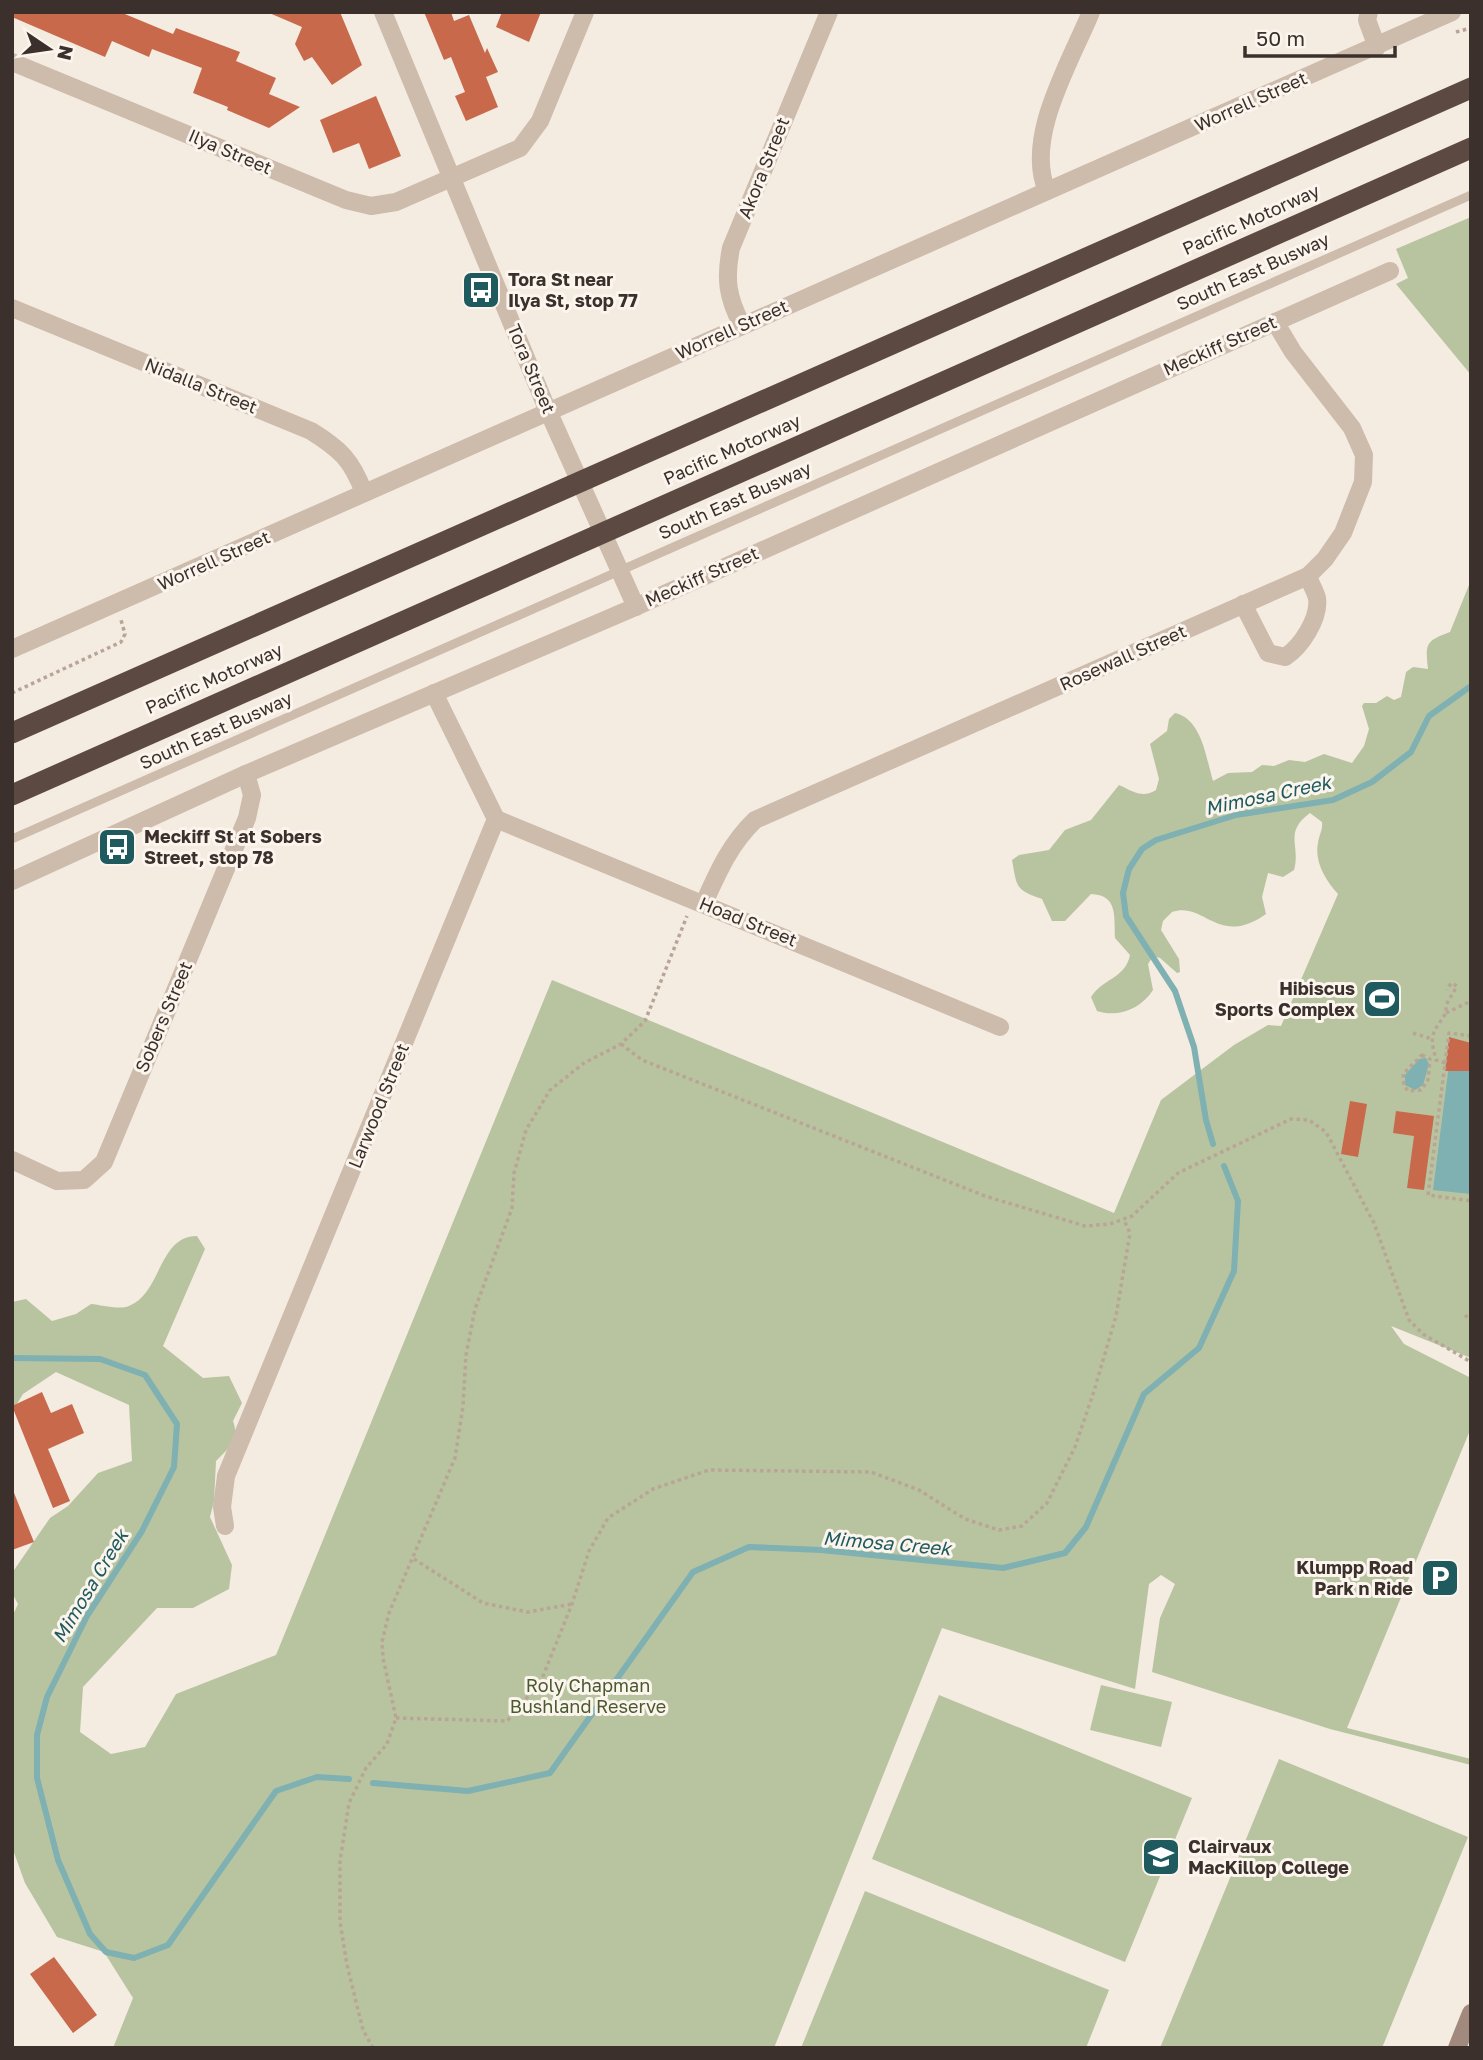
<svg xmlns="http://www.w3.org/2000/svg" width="1483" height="2060" viewBox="0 0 1483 2060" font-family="'Golos Text',sans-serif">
<rect width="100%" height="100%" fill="#f4ebe1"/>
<g fill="#b8c4a0">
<polygon points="1471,217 1471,375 1396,284 1408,278 1396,249"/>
<path d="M1471,580V1358L1391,1326L1404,1344L1471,1378V1428L1347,1728L1471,1759V1765L1330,1729L1152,1672L1160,1618L1175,1584L1161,1575L1149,1584L1135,1689L942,1628L774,2048H113L133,1998L104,1952L57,1937L25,1883L12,1847V1617L18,1604L12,1593V1573L50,1518L68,1506L98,1473L132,1461L129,1405L56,1372L23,1394L12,1412V1302L26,1299L52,1321L76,1314L91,1304C101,1305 119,1310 129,1306C162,1293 158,1236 197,1236L205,1249L163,1346L203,1378L229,1376L242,1403L233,1421C240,1439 228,1449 216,1461L214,1501L210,1517L232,1565L229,1589L193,1608H157L83,1687L80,1732L111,1754L145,1747L176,1694L276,1655L552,980L1114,1213L1161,1100L1234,1045L1268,1025L1281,1026L1338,894C1326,881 1314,862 1318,843C1319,835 1323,830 1322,822L1310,813C1283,833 1301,845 1294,870L1283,877L1268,873L1262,897L1266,914C1218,948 1205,901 1172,912L1163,921L1161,930L1179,959L1180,972L1177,973L1160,958L1153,956L1148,964L1153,990C1141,1009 1118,1018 1097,1011L1091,997C1103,978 1125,979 1130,955L1115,938C1114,916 1118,895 1091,894L1065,921H1052L1042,899C1015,890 1017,887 1012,860L1019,855L1049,850L1065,830L1091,820L1119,785C1132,791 1143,799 1156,790L1159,779L1150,744L1167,731L1169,719L1175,713C1202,719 1206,758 1213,781L1228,773L1252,772L1262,765L1274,766L1289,760L1305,762L1324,754L1352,763L1364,746L1369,729L1362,706L1364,703H1376L1387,696L1394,700L1401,697L1406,672L1413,667L1428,669C1425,643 1426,641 1450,632Z"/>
<polygon points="1101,1685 1172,1702 1161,1747 1090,1730"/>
<polygon points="939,1695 1192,1798 1125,1962 872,1859"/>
<polygon points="1279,1759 1468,1837 1382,2048 1160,2048"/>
<polygon points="865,1891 1109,1990 1086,2048 801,2048"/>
</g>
<g fill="#7fb0b2">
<polygon points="1452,1041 1471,1043 1471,1194 1433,1190"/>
<polygon points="1426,1058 1429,1064 1423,1085 1415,1090 1405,1085 1405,1075 1419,1059"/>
</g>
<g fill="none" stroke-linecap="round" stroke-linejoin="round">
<g stroke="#7fb0b2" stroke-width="6">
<polyline points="1213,1144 1206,1120 1194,1047 1175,991 1126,916 1123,893 1129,869 1142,849 1156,840 1236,815 1333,800 1372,782 1411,752 1429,716 1471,686"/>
<polyline points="12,1358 100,1359 145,1375 177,1424 174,1467 142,1531 87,1616 47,1697 37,1735 37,1778 58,1860 90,1934 106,1952 134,1958 168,1945 276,1791 317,1777 349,1779"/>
<polyline points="373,1783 468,1791 550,1773 693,1572 749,1547 821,1550 1003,1568 1065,1553 1086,1527 1144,1394 1199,1348 1234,1271 1238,1201 1224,1166"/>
</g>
</g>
<g fill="#c8694b">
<polygon points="12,12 120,12 173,34 176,28 240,52 236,61 276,78 269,94 300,107 269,128 227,110 228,107 193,93 202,68 152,49 149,57 112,41 105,57 12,17"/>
<polygon points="267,12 340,12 362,65 332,85 312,57 304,61 295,44 302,27"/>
<polygon points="424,12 451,12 454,21 469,15 485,53 487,48 498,72 486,77 498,107 466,121 455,96 465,92 451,57 444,60"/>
<polygon points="502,12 541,12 529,42 496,27"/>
<polygon points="376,96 401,156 369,169 359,143 333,153 320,120"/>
<polygon points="1449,1037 1471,1043 1471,1071 1445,1071"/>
<polygon points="1350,1101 1367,1104 1358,1157 1341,1154"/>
<polygon points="1396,1111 1434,1116 1424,1190 1407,1188 1414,1136 1393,1133"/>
<polygon points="42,1392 51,1413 72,1404 84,1433 48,1449 70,1501 53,1508 12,1406"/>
<polygon points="12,1488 34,1542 12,1550"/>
<polygon points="54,1957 97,2015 73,2033 30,1974"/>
</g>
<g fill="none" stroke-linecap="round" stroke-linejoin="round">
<g stroke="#b9a596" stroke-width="3.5" stroke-dasharray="3.5 3.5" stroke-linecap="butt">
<polyline points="1456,32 1471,28"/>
<polyline points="12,693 121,642 125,634 121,620"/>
<polyline points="1446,1013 1471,1001"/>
<polyline points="1413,1033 1432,1039"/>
<polyline points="1471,1036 1449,1033 1428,1195 1471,1201"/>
<polyline points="621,1044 642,1060 985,1196 1085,1226 1110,1224 1132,1216 1178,1173 1291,1119 1309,1120 1326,1132 1374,1223 1409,1320 1423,1334 1471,1362"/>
<polygon points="1422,1055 1430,1059 1428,1080 1421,1090 1408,1091 1404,1086 1403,1074"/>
<polyline points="1445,1063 1436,1060 1432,1043 1434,1031 1446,1013 1446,1005 1457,986 1451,983 1447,990"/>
<polyline points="1465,1315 1471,1321"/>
<polyline points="414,1559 483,1603 528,1612 572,1604"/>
<polyline points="396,1718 507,1721 541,1681 572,1604 589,1551 608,1518 653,1489 709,1470 871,1472 919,1490 965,1519 999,1530 1022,1526 1047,1503 1075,1447 1094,1391 1116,1316 1130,1233 1124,1220"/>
<polyline points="373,2048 363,2030 347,1965 340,1922 340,1861 349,1803 366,1768 387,1744 396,1718 383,1658 382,1642 389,1613 455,1458 463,1406 466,1355 475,1309 512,1208 514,1173 526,1130 550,1090 584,1063 621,1044 645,1021 687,916"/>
</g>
<polyline stroke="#cdbbac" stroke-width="9" points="12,839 1471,195"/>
<g stroke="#cdbbac" stroke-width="18">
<polyline points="383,12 545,404 636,607"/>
<polyline points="1369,12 1367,20 1377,47"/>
<polyline points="12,62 346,200 371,206 396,202 520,148 540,121 585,12"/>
<path d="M1047,191C1024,138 1070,63 1091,12"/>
<path d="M12,308L311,431C340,449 352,460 364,493"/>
<path d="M742,325C727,297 725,278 731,248L829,12"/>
<path d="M1243,604L1268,653L1285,657C1301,647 1320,618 1317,598C1315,590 1310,583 1308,576"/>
<polyline points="12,649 1452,12"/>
<polyline points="496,819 1000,1027"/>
<polyline points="12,881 246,774 633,608 1390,271"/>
<path d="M704,903C718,872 730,844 755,820L1308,576L1325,559L1343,533L1363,482L1364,455L1352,428L1293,352L1275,322"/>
<polyline points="12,1160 57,1181 84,1180 104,1162 247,818 252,795 246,774"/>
<polyline points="225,1526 222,1507 226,1476 496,819 434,693"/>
</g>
<polyline stroke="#a18a7d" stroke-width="18" points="1457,2048 1471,2013"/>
<g stroke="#5c4a42" stroke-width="21">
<polyline points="12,733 1471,88"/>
<polyline points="12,795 1471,148"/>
</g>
</g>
<defs>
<symbol id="bus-square" viewBox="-11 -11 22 22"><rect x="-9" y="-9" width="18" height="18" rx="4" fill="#1f5a5e" stroke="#fbf5ee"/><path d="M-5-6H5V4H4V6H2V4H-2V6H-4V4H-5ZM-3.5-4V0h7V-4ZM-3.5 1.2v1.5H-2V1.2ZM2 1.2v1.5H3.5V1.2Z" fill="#fff"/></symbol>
<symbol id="stadium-square" viewBox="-11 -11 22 22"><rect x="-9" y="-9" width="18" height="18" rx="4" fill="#1f5a5e" stroke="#fbf5ee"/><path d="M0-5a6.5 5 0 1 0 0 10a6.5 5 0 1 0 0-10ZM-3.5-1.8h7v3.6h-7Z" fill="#fff"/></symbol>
<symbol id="parking-square" viewBox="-11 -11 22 22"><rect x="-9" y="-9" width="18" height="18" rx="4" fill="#1f5a5e" stroke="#fbf5ee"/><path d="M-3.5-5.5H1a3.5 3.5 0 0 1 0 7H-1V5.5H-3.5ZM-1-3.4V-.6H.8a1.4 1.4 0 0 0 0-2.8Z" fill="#fff"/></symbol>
<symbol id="school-square" viewBox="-11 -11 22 22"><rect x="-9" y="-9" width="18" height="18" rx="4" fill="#1f5a5e" stroke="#fbf5ee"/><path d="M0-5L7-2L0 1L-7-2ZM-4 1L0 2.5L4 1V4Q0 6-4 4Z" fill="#fff"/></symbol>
</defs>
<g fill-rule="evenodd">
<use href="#bus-square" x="459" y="268" width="44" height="44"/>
<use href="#bus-square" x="95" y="825" width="44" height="44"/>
<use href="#stadium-square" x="1360" y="977" width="44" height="44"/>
<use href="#parking-square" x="1418" y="1556" width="44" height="44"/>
<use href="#school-square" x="1139" y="1835" width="44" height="44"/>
</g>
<g text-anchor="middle" stroke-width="6" stroke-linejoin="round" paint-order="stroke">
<g font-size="18" fill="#3b302b" stroke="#fbf5ee">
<text transform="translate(1251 102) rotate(-24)" y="6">Worrell Street</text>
<text transform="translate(230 152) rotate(23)" y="6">Ilya Street</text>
<text transform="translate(764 168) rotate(-68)" y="6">Akora Street</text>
<text transform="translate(1251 220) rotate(-24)" y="6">Pacific Motorway</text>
<text transform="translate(1253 272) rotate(-24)" y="6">South East Busway</text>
<text transform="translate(732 330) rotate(-24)" y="6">Worrell Street</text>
<text transform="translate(1220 346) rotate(-24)" y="6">Meckiff Street</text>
<text transform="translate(531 369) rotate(67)" y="6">Tora Street</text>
<text transform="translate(201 386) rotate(22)" y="6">Nidalla Street</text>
<text transform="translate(732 450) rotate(-24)" y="6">Pacific Motorway</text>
<text transform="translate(735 501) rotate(-24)" y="6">South East Busway</text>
<text transform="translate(214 561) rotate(-24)" y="6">Worrell Street</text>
<text transform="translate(702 577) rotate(-24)" y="6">Meckiff Street</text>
<text transform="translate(1123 658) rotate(-24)" y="6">Rosewall Street</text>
<text transform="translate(214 679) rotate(-24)" y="6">Pacific Motorway</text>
<text transform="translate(216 731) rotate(-24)" y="6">South East Busway</text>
<text transform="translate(748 922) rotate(22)" y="6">Hoad Street</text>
<text transform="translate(164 1017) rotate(-67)" y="6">Sobers Street</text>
<text transform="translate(379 1106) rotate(-68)" y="6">Larwood Street</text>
</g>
<g font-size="18" font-weight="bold" fill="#3b302b" stroke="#fbf5ee" text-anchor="start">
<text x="508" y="286">Tora St near<tspan x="508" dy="21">Ilya St, stop 77</tspan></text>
<text x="144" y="843">Meckiff St at Sobers<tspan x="144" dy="21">Street, stop 78</tspan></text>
<text x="1355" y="995" text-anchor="end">Hibiscus<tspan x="1355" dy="21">Sports Complex</tspan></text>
<text x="1413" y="1574" text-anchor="end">Klumpp Road<tspan x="1413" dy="21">Park n Ride</tspan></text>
<text x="1188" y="1853">Clairvaux<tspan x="1188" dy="21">MacKillop College</tspan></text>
</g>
<g font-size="18" fill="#4a5a2e" stroke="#fbf5ee">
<text x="588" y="1692">Roly Chapman<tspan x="588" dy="21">Bushland Reserve</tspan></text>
</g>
<g font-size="19" font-style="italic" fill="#1f5a5e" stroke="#fbf5ee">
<text transform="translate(1268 795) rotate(-12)" y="7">Mimosa Creek</text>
<text transform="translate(887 1543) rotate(5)" y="7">Mimosa Creek</text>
<text transform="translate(90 1586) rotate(-59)" y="7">Mimosa Creek</text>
</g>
</g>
<rect width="1483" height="2060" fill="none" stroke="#3b302b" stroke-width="28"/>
<g transform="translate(49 49) rotate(103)" stroke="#fbf5ee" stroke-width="5" paint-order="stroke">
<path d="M0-5L12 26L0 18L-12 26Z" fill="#3b302b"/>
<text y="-10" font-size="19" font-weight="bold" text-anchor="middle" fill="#3b302b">N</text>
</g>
<path d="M1245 46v10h150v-10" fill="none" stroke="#3b302b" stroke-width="3.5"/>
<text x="1256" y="46" font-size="21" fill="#3b302b" stroke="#fbf5ee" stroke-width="5" paint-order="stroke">50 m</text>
</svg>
